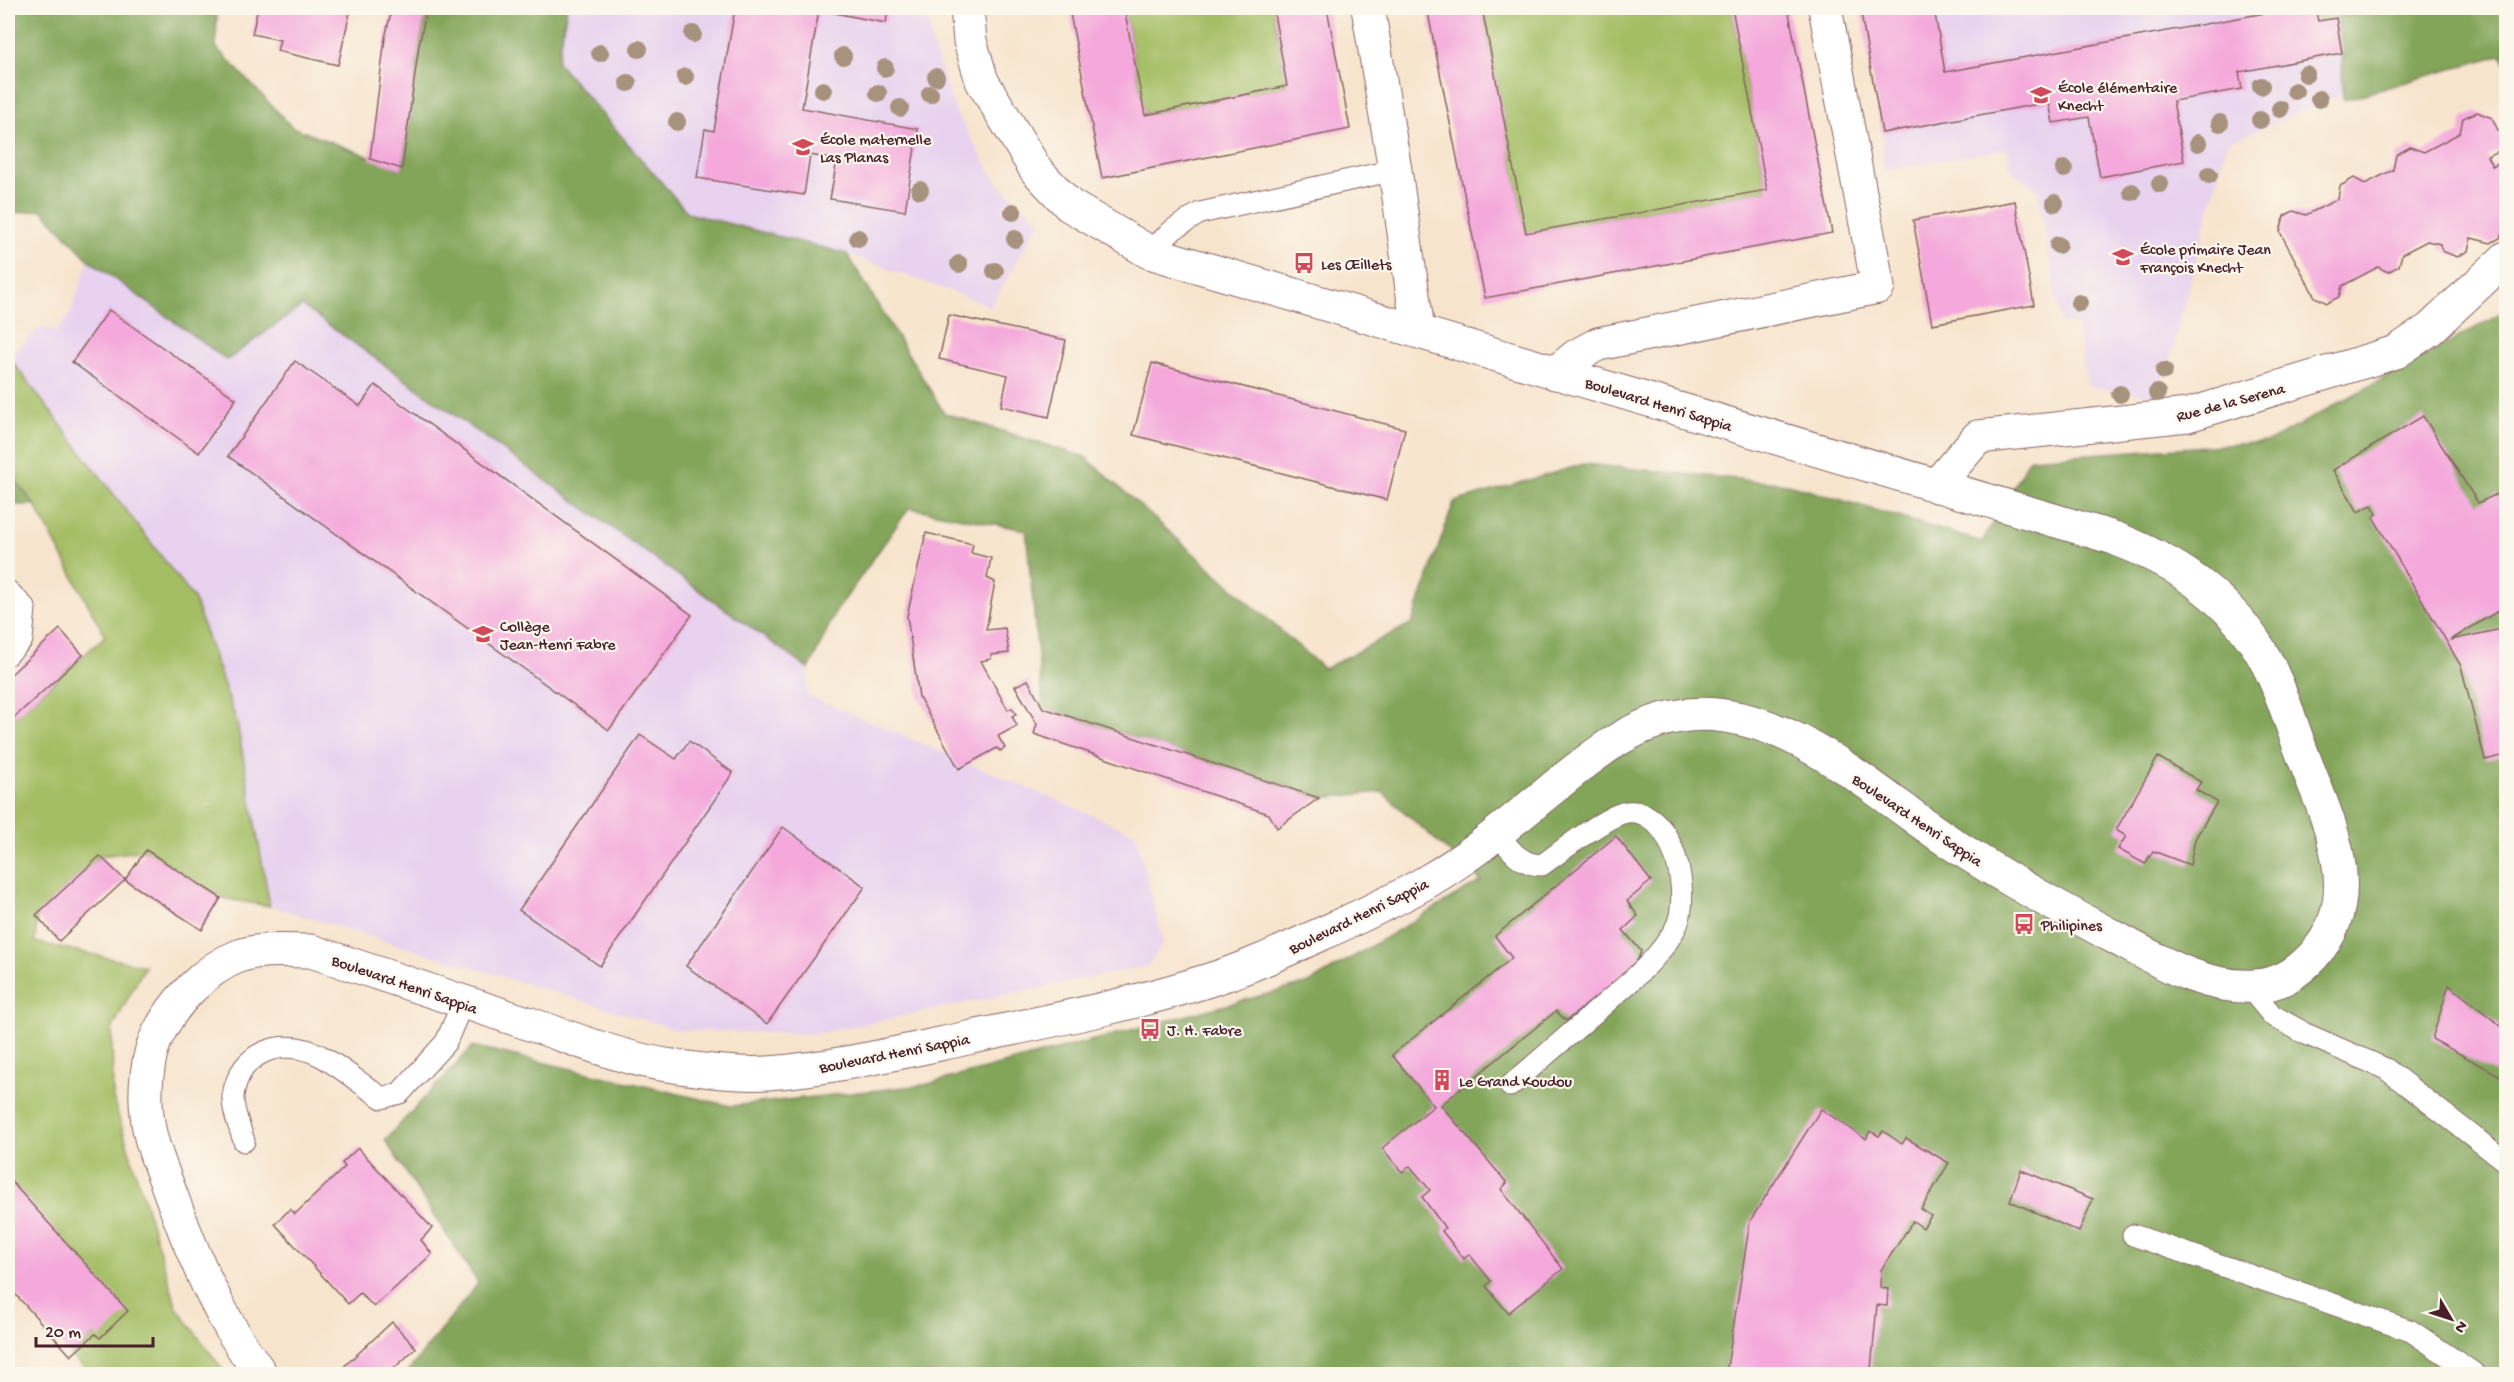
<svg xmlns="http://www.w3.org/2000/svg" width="2514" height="1382" viewBox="0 0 2514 1382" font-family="'Gochi Hand',sans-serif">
<rect width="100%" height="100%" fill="#fbf7ec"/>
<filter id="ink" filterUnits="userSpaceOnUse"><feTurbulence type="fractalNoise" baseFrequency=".0167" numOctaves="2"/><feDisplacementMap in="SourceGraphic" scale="12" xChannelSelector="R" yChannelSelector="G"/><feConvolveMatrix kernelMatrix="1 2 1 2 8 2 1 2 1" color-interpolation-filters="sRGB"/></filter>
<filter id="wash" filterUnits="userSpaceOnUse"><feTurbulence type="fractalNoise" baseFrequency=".008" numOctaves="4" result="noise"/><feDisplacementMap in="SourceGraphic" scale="24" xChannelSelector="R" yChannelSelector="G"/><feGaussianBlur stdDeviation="1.35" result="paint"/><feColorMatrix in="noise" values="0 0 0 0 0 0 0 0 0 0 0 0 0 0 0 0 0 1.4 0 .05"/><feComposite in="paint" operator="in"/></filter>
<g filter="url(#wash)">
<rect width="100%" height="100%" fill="#f7e4cd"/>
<g fill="#e8d2ef">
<polygon points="567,8 927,8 931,40 956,113 996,181 1040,222 991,306 847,254 688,213 556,62"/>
<polygon points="1861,8 2506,8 2506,33 2435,55 2227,143 2160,397 2087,386 2077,323 2061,324 2038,191 2011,170 2007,149 1883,171 1882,133"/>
<polygon points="89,260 227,360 302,305 809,669 807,695 1136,834 1163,943 1148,966 814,1034 677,1030 270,906 237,723 194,599 8,356 41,327 56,332 70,314"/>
</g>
<g fill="#a4be65" stroke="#776e48" stroke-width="1.5">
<polygon points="1124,8 1273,8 1287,86 1145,115"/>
<polygon points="1482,8 1732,8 1767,190 1526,233"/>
<polygon points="2315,8 2389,8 2318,21"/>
<polygon points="8,356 194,599 237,723 270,906 221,898 146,850 100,856 37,915 35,942 145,966 112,1029 113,1098 177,1308 226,1374 91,1374 71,1356 95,1334 127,1311 8,1179 8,723 105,636 35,505 8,471"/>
</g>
<g fill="#83a55a" stroke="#666242" stroke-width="1.5">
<polygon points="8,8 217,8 216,47 292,127 402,169 419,45 427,8 567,8 557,62 688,213 847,254 944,413 1085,457 1324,669 1412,623 1454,502 1584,464 1788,484 1982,542 2030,458 2268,442 2506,311 2506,1374 406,1374 478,1283 385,1140 473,1046 731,1106 924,1085 1309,983 1481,881 1382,792 1319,798 1043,708 1026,530 909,508 835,613 809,669 302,306 227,360 89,260 42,210 8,214"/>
<polygon points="2389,8 2506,8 2506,64 2501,55 2343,100 2342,53 2336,18"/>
<polygon points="8,471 35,505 8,505"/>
</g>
<g id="blocks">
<g fill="#f4a8db">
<polygon points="258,8 351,8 338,65 277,51 280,40 252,34"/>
<polygon points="392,8 427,8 419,45 402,169 370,159 385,38"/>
<polygon points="735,8 888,8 886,23 819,10 802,108 918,129 905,211 830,199 837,160 810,155 804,195 697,178 705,129 714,131"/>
<polygon points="1069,8 1124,8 1145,115 1287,86 1273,8 1327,8 1350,129 1102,178"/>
<polygon points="1427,8 1482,8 1526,233 1767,190 1732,8 1788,8 1832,233 1485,298"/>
<polygon points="1860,8 1934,8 1945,72 2292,8 2315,8 2318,21 2336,18 2342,53 2239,72 2242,89 2173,101 2184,161 2100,177 2089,117 2053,123 2049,102 1882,133"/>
<polygon points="2477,112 2492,118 2506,147 2487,156 2492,166 2506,160 2506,199 2503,209 2506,223 2500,238 2491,243 2471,238 2468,251 2457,257 2442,251 2440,244 2427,241 2402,254 2399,266 2388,272 2378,267 2342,286 2339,297 2327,303 2315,297 2280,232 2284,216 2293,211 2306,215 2338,199 2340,186 2354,178 2365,184 2393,170 2396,155 2410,147 2424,152 2460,133 2463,118"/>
<polygon points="2015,201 2034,305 1932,324 1913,220"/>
<polygon points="109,310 236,399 199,453 72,362"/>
<polygon points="949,315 1066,340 1049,417 1001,406 1008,375 939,359"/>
<polygon points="295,361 360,406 375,385 692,615 609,730 228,456"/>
<polygon points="1152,363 1405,429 1387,500 1133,435"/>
<polygon points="2423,416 2478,503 2497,494 2506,511 2506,606 2451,640 2506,628 2506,755 2485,760 2461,666 2373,517 2377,514 2372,505 2358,512 2333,470"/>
<polygon points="926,533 973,544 971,553 991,558 987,578 995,582 986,630 1005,628 1009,653 991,655 991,659 981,661 1008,710 1012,708 1016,714 1012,716 1017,726 998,736 1005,748 1000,751 997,748 959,769 919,697 907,616"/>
<polygon points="60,629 83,655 8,723 8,677"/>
<polygon points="1028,680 1043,708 1319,798 1277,828 1269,814 1034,734 1037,724 1015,686"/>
<polygon points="640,735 676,759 689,741 733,773 600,966 519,910"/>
<polygon points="2158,757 2201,782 2196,790 2217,802 2195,839 2190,865 2153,851 2145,864 2118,849 2126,836 2116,830"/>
<polygon points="783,827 865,887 767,1024 686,966"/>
<polygon points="1616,836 1651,881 1627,901 1638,916 1623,930 1641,951 1636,965 1566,1021 1556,1011 1441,1105 1507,1183 1501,1189 1563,1269 1508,1313 1486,1286 1491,1281 1469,1254 1464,1259 1442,1231 1445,1228 1422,1197 1430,1190 1410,1166 1402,1172 1382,1148 1434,1106 1392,1055 1512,958 1495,936"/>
<polygon points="146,850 221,898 202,930 125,880"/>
<polygon points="100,856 125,880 59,941 36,915"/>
<polygon points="2449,985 2506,1030 2506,1079 2432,1039"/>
<polygon points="1821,1109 1866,1139 1870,1131 1879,1136 1883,1131 1902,1144 1906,1138 1949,1163 1921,1209 1931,1216 1923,1228 1913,1221 1881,1270 1880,1288 1888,1289 1887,1306 1877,1305 1871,1369 1884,1371 1883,1374 1726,1374 1750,1221"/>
<polygon points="358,1148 432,1228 421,1240 432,1254 374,1307 360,1293 348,1304 275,1224 290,1209 295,1214 345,1167 342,1163"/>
<polygon points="2021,1170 2093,1199 2079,1232 2010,1201"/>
<polygon points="8,1178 128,1311 100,1338 95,1334 71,1356 8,1286"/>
<polygon points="392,1322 416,1348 388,1374 336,1374"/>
</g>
</g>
</g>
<g filter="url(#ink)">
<use href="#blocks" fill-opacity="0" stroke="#876464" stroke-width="1.5"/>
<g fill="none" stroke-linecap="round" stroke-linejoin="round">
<defs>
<g id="lane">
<polyline points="1149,252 1174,229 1200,213 1395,170"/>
<polyline points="8,591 25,608 22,640 8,654"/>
<path d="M1497,833C1510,849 1520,865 1542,865C1559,853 1608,814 1627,812C1674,807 1693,898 1675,929C1656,963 1628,983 1600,1008C1570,1034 1540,1060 1510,1086"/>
<polyline points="2249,987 2272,1015 2306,1034 2386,1069 2506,1162"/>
<path d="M244,1141C240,1128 232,1110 233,1096C239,1051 283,1036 321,1056C342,1068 362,1085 382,1098L400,1093L446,1042L463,1002"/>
<polyline points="2133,1235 2411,1331 2475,1374"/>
</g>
<g id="street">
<polyline points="1368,8 1395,170 1418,330"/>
<polyline points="1555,373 1576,356 1598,344 1878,287 1825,8"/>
<polyline points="1936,486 1978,437 2188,415 2396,352 2430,329 2506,258"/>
<path d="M261,1374C219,1318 194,1258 170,1192C161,1167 149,1141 147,1114C144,1091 147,1055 158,1034C174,1002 205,969 239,956C261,948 288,951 311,951C384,976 457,1000 530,1024C575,1039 626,1060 673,1066C703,1070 737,1075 768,1073C835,1068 902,1052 968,1038C1048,1021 1128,1006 1206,981C1245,969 1282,952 1319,935C1356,918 1393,902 1428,881C1471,856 1510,823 1548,792C1590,758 1633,720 1688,715C1786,706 1875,793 1951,843C2004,878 2060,908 2116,938C2159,961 2204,989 2255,986C2280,984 2296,974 2313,956C2369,896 2326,817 2302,753C2288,716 2277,674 2254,641C2220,591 2169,559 2114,538L1149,252L1069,205L1036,170L982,81L970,41L967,8"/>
</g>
</defs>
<use href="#lane" stroke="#876464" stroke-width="23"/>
<use href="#street" stroke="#876464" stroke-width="35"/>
<use href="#lane" stroke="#fff" stroke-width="21"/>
<use href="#street" stroke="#fff" stroke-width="33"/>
</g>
<g fill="#a7927d">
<circle cx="693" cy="34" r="9"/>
<circle cx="639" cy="49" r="9"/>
<circle cx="600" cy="53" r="9"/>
<circle cx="843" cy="56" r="9"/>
<circle cx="885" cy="68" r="9"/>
<circle cx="2306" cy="74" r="9"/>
<circle cx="685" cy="77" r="9"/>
<circle cx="936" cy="77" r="9"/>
<circle cx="628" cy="83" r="9"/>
<circle cx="2261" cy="86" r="9"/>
<circle cx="823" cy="90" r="9"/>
<circle cx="2295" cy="91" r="9"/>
<circle cx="878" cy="93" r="9"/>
<circle cx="930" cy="94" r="9"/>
<circle cx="2319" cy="99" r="9"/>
<circle cx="900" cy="108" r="9"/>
<circle cx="2280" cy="109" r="9"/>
<circle cx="2260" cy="120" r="9"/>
<circle cx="677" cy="122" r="9"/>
<circle cx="2220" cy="123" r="9"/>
<circle cx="2198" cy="143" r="9"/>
<circle cx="2064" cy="169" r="9"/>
<circle cx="2209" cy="175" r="9"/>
<circle cx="2160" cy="184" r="9"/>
<circle cx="920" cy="190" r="9"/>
<circle cx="2132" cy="192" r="9"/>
<circle cx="2055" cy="203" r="9"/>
<circle cx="1013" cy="212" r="9"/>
<circle cx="858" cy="238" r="9"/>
<circle cx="1015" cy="239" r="9"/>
<circle cx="2058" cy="245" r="9"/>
<circle cx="959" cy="264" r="9"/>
<circle cx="995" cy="271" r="9"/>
<circle cx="2079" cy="303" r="9"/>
<circle cx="2164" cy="371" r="9"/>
<circle cx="2157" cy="393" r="9"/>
<circle cx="2120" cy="394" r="9"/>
</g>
</g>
<defs>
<symbol id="school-bare" viewBox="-9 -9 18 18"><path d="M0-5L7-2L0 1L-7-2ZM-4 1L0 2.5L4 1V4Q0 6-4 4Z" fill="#d1495b" stroke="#fbf7ec" stroke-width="2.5" paint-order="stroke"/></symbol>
<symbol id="bus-bare" viewBox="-9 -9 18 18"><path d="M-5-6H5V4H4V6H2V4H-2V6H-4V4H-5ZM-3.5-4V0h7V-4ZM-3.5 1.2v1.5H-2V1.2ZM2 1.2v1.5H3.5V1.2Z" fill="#d1495b" stroke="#fbf7ec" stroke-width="2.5" paint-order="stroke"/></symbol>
<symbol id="building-bare" viewBox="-9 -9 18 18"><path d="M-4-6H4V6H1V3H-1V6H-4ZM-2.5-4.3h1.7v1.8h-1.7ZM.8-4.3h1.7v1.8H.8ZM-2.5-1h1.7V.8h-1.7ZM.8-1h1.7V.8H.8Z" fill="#d1495b" stroke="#fbf7ec" stroke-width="2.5" paint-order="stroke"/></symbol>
</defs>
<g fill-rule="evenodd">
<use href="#school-bare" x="2026" y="80" width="30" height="30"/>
<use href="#school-bare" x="788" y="132" width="30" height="30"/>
<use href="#school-bare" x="2108" y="242" width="30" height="30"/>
<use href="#bus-bare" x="1289" y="248" width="30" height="30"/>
<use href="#school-bare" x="468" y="619" width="30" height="30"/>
<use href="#bus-bare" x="2009" y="909" width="30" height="30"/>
<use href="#bus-bare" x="1135" y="1014" width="30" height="30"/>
<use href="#building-bare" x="1427" y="1065" width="30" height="30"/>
</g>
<g text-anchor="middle" stroke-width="4.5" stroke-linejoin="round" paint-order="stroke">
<g font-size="16" fill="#4a1f2b" stroke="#fbf7ec" text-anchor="start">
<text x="2058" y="92">École élémentaire<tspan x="2058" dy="18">Knecht</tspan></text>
<text x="820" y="144">École maternelle<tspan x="820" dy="18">Las Planas</tspan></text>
<text x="2140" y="254">École primaire Jean<tspan x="2140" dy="18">François Knecht</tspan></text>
<text x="1321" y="269">Les Œillets</text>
<text x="500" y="631">Collège<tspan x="500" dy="18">Jean-Henri Fabre</tspan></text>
<text x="2041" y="930">Philipines</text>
<text x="1167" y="1035">J. H. Fabre</text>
<text x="1459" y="1086">Le Grand Koudou</text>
</g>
<g font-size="16" fill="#4a1f2b" stroke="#fbf7ec">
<text transform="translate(2230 401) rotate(-15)" y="6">Rue de la Serena</text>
<text transform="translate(1659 403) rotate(17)" y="6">Boulevard Henri Sappia</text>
<text transform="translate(1918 819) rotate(34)" y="6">Boulevard Henri Sappia</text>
<text transform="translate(1358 915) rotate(-26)" y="6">Boulevard Henri Sappia</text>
<text transform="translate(405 983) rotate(19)" y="6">Boulevard Henri Sappia</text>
<text transform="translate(894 1052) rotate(-11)" y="6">Boulevard Henri Sappia</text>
</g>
</g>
<rect width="2514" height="1382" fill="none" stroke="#fbf7ec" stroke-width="30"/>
<g transform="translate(2451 1319) rotate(129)" stroke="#fbf7ec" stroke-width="4.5" paint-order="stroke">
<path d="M0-4.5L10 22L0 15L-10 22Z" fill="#4a1f2b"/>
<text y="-9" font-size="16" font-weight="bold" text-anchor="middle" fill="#4a1f2b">N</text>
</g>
<path d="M36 1337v9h117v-9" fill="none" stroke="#4a1f2b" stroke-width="3"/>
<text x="45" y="1337" font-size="18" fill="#4a1f2b" stroke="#fbf7ec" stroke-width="4.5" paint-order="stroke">20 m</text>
</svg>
